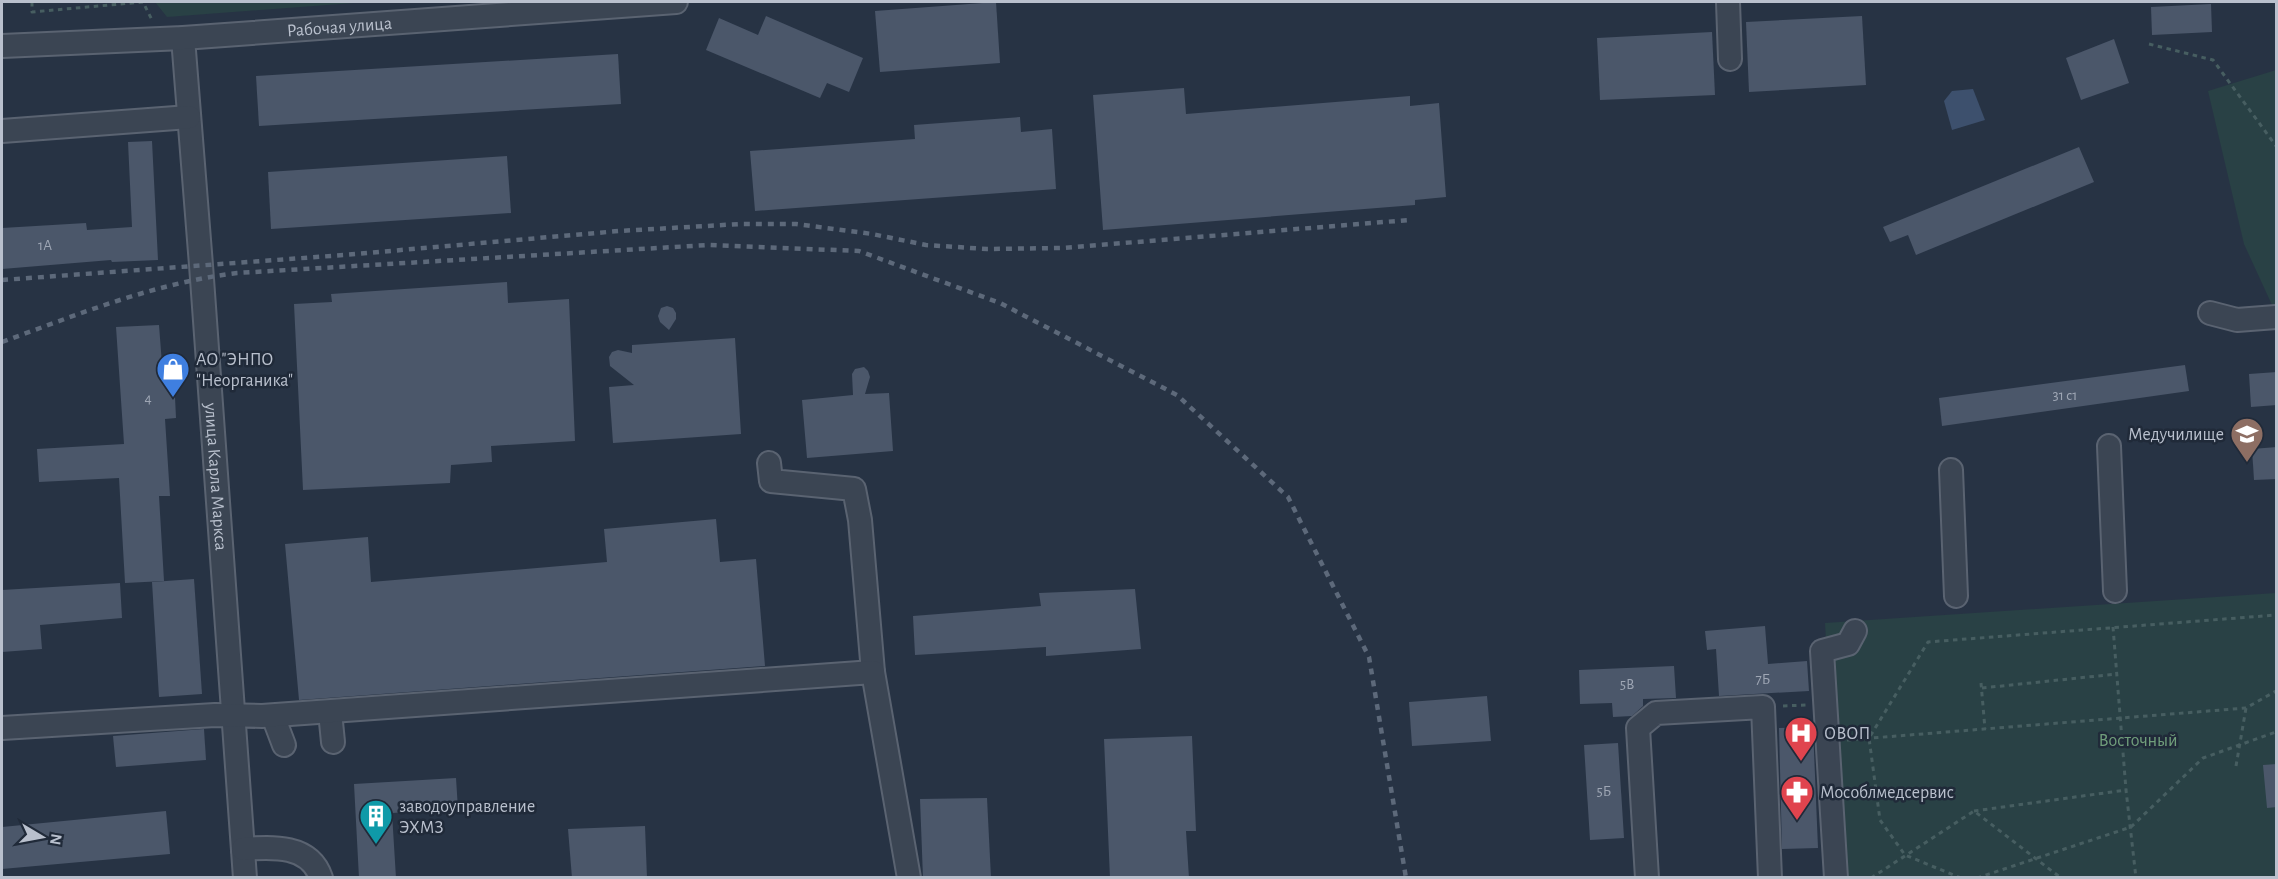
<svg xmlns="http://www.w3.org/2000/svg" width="2278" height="879" viewBox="0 0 2278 879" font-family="'Alegreya Sans',sans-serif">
<rect width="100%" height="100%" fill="#273344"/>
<g fill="#294145">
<polygon points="155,2 367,2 167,17"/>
<polygon points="2276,70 2276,307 2272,305 2244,244 2208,91"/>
<polygon points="2276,593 2276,877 1839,877 1825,623"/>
</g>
<polygon fill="#3d506d" points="1973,89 1985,120 1952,130 1944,101 1952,91"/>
<g fill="#4b576a">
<polygon points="996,2 1000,63 880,72 875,11"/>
<polygon points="2211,4 2212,32 2152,35 2151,7"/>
<polygon points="766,16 863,58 849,92 827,83 820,98 706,50 719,18 758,35"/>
<polygon points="1862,16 1866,85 1749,92 1746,22"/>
<polygon points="1712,32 1715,95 1600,100 1597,38"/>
<polygon points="2114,39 2129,83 2081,100 2066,58"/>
<polygon points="618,54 621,104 259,126 256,76"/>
<polygon points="1184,88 1186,114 1410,96 1410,106 1439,103 1446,197 1415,200 1415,205 1103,230 1093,95"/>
<polygon points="1020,117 1021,132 1052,129 1056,189 755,211 750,151 915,139 914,125"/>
<polygon points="152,141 158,260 112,262 111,260 2,269 2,228 86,223 87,230 132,227 128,142"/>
<polygon points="2079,147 2094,182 1916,255 1908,235 1890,242 1883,227"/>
<polygon points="507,156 511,213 271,229 268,172"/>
<polygon points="507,282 508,303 569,299 575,441 491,446 492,462 451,465 450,483 303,490 294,304 332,302 331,294"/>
<polygon points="667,306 673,308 676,313 676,319 669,330 660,322 658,316 661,308"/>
<polygon points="159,325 163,377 174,376 176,418 165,419 170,496 159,496 164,581 125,583 119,478 39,482 37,449 124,444 116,327"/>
<polygon points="735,338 741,434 613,443 609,387 634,385 610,366 609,357 612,352 618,350 632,353 632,345"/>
<polygon points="2185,365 2189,391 1942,426 1939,398"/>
<polygon points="864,367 868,371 870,377 865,394 889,393 893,451 807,458 802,400 853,395 852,374 855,369"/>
<polygon points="2277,372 2277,405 2251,407 2249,374"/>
<polygon points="2277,447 2277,479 2254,480 2252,449"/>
<polygon points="716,519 720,562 756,559 765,666 299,700 285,544 368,537 371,582 607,562 604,529"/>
<polygon points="194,579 202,694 159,697 152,582"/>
<polygon points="120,583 122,618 40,625 42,649 2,652 2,590"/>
<polygon points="1135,589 1141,649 1046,656 1046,647 915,655 913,616 1041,606 1039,593"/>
<polygon points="1765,626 1768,664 1807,661 1809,691 1719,696 1716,649 1707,650 1705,631"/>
<polygon points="1674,666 1676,698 1643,699 1643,706 1632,716 1613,717 1612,703 1580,704 1579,670"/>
<polygon points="1487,696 1491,741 1412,746 1409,702"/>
<polygon points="1813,727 1818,848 1782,849 1779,728"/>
<polygon points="204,729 206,760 116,767 113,736"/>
<polygon points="1192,736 1196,831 1186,831 1189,878 1110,878 1104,739"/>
<polygon points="1618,743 1624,838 1590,840 1584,745"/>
<polygon points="2277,764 2277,807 2267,808 2263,765"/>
<polygon points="456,778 458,809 392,813 396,878 359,878 354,784"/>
<polygon points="987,798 991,878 923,878 920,799"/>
<polygon points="166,811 170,854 2,869 2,827"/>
<polygon points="645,826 647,878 572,878 568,829"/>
</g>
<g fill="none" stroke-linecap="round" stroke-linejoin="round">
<defs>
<g id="minor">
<polyline points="1728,2 1730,59"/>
<path id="s1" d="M183,38L201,265L245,878"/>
<path id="s2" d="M2,46L183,38L676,2"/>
<polyline points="2,131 189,117"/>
<polyline points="2210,313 2237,320 2276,317"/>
<polyline points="2109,446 2115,591"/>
<polyline points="769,463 771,481 854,489 860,520 873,672"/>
<polyline points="1951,470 1956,596"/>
<polyline points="330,712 333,742"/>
<polyline points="273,716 284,745"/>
<polyline points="2,728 215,715 262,716 873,672 909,878"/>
<path d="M243,849C272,847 310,844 321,878"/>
<polyline points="1647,878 1638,728 1656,713 1763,707 1770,878"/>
<polyline points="1836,878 1822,651 1848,644 1855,631"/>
</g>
</defs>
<use href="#minor" stroke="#5a6371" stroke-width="26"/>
<g stroke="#475e61" stroke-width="3" stroke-dasharray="4.5 4.5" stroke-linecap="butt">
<polyline points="32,2 32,12 143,2 152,20"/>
<polyline points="2149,44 2213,60 2276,146"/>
<polyline points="2113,627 2126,790 2136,878"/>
<polyline points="1981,683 1985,729"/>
<polyline points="1982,688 2117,674"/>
<polyline points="1783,706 1806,705"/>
<polyline points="1847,740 2246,708 2276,691"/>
<polyline points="2236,766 2246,708"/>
<polyline points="1974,811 2126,790"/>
<polyline points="1871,878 1974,811 2061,878"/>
<polyline points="1961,878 1905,855 1880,820 1869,738 1928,642 2276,615"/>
<polyline points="1977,878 2131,827 2203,758 2276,732"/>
</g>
<use href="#minor" stroke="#3b4553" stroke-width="22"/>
<g stroke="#5d697a" stroke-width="4.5" stroke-dasharray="6 6" stroke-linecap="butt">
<polyline points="2,280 344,255 619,231 741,224 796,224 872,234 926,245 987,249 1062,248 1409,220"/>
<path d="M2,342C79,314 155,283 237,273L708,245L859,251L1000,303L1177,395L1288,497L1369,657L1406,878"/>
</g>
</g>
<defs>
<symbol id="shop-pin" viewBox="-11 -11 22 30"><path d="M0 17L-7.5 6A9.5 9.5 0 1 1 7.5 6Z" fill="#3f7fe0" stroke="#202a39"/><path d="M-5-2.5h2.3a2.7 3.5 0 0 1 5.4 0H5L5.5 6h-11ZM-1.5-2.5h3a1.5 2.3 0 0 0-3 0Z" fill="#fff"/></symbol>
<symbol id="university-pin" viewBox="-11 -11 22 30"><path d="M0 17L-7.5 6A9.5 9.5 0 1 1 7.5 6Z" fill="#8d6e63" stroke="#202a39"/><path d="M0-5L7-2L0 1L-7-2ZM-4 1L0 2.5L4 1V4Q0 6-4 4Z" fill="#fff"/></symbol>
<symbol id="hospital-pin" viewBox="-11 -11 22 30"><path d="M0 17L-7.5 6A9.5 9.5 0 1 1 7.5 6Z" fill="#e0444e" stroke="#202a39"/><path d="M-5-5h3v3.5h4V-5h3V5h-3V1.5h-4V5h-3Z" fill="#fff"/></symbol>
<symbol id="pharmacy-pin" viewBox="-11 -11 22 30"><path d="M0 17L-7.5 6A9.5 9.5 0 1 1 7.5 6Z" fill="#e0444e" stroke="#202a39"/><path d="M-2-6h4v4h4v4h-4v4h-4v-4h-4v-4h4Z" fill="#fff"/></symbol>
<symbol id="building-pin" viewBox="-11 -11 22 30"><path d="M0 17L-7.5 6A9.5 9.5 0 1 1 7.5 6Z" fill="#0f9aa8" stroke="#202a39"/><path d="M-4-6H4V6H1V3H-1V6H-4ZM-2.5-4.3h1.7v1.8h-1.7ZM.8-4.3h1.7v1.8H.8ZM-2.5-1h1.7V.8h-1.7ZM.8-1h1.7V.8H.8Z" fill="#fff"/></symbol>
</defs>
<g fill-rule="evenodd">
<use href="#shop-pin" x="154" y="350" width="38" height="52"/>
<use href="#university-pin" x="2228" y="415" width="38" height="52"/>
<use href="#hospital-pin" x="1782" y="714" width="38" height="52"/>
<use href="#pharmacy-pin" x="1778" y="773" width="38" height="52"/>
<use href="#building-pin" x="357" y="797" width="38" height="52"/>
</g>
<g text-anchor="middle" stroke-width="5" stroke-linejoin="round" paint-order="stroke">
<g font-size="15" fill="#9ea6b4">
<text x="45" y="250">1А</text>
<text x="2065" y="400">31 с1</text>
<text x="148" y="403">4</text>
<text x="1763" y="684">7Б</text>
<text x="1627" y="689">5В</text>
<text x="1604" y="796">5Б</text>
</g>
<g font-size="18" fill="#b9c0cd" stroke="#202a39">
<text dy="6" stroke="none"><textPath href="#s2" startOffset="338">Рабочая улица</textPath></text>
<text dy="6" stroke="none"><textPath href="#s1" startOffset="440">улица Карла Маркса</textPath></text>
</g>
<g font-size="18" fill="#b9c0cd" stroke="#202a39" text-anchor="start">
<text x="196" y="365">АО "ЭНПО<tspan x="196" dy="21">"Неорганика"</tspan></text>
<text x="2224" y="440" text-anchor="end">Медучилище</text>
<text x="1824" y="739">ОВОП</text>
<text x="1820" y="798">Мособлмедсервис</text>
<text x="399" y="812">заводоуправление<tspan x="399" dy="21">ЭХМЗ</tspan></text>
</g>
<g font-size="18" fill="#709e7b" stroke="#202a39">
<text x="2138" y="746">Восточный</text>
</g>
</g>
<rect width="2278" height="879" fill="none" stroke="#b9c0cd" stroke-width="6"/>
<g transform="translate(42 837) rotate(100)" stroke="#202a39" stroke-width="4.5" paint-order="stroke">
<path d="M0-4.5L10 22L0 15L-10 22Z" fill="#b9c0cd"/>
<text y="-9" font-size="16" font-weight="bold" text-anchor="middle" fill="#b9c0cd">N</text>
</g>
</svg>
